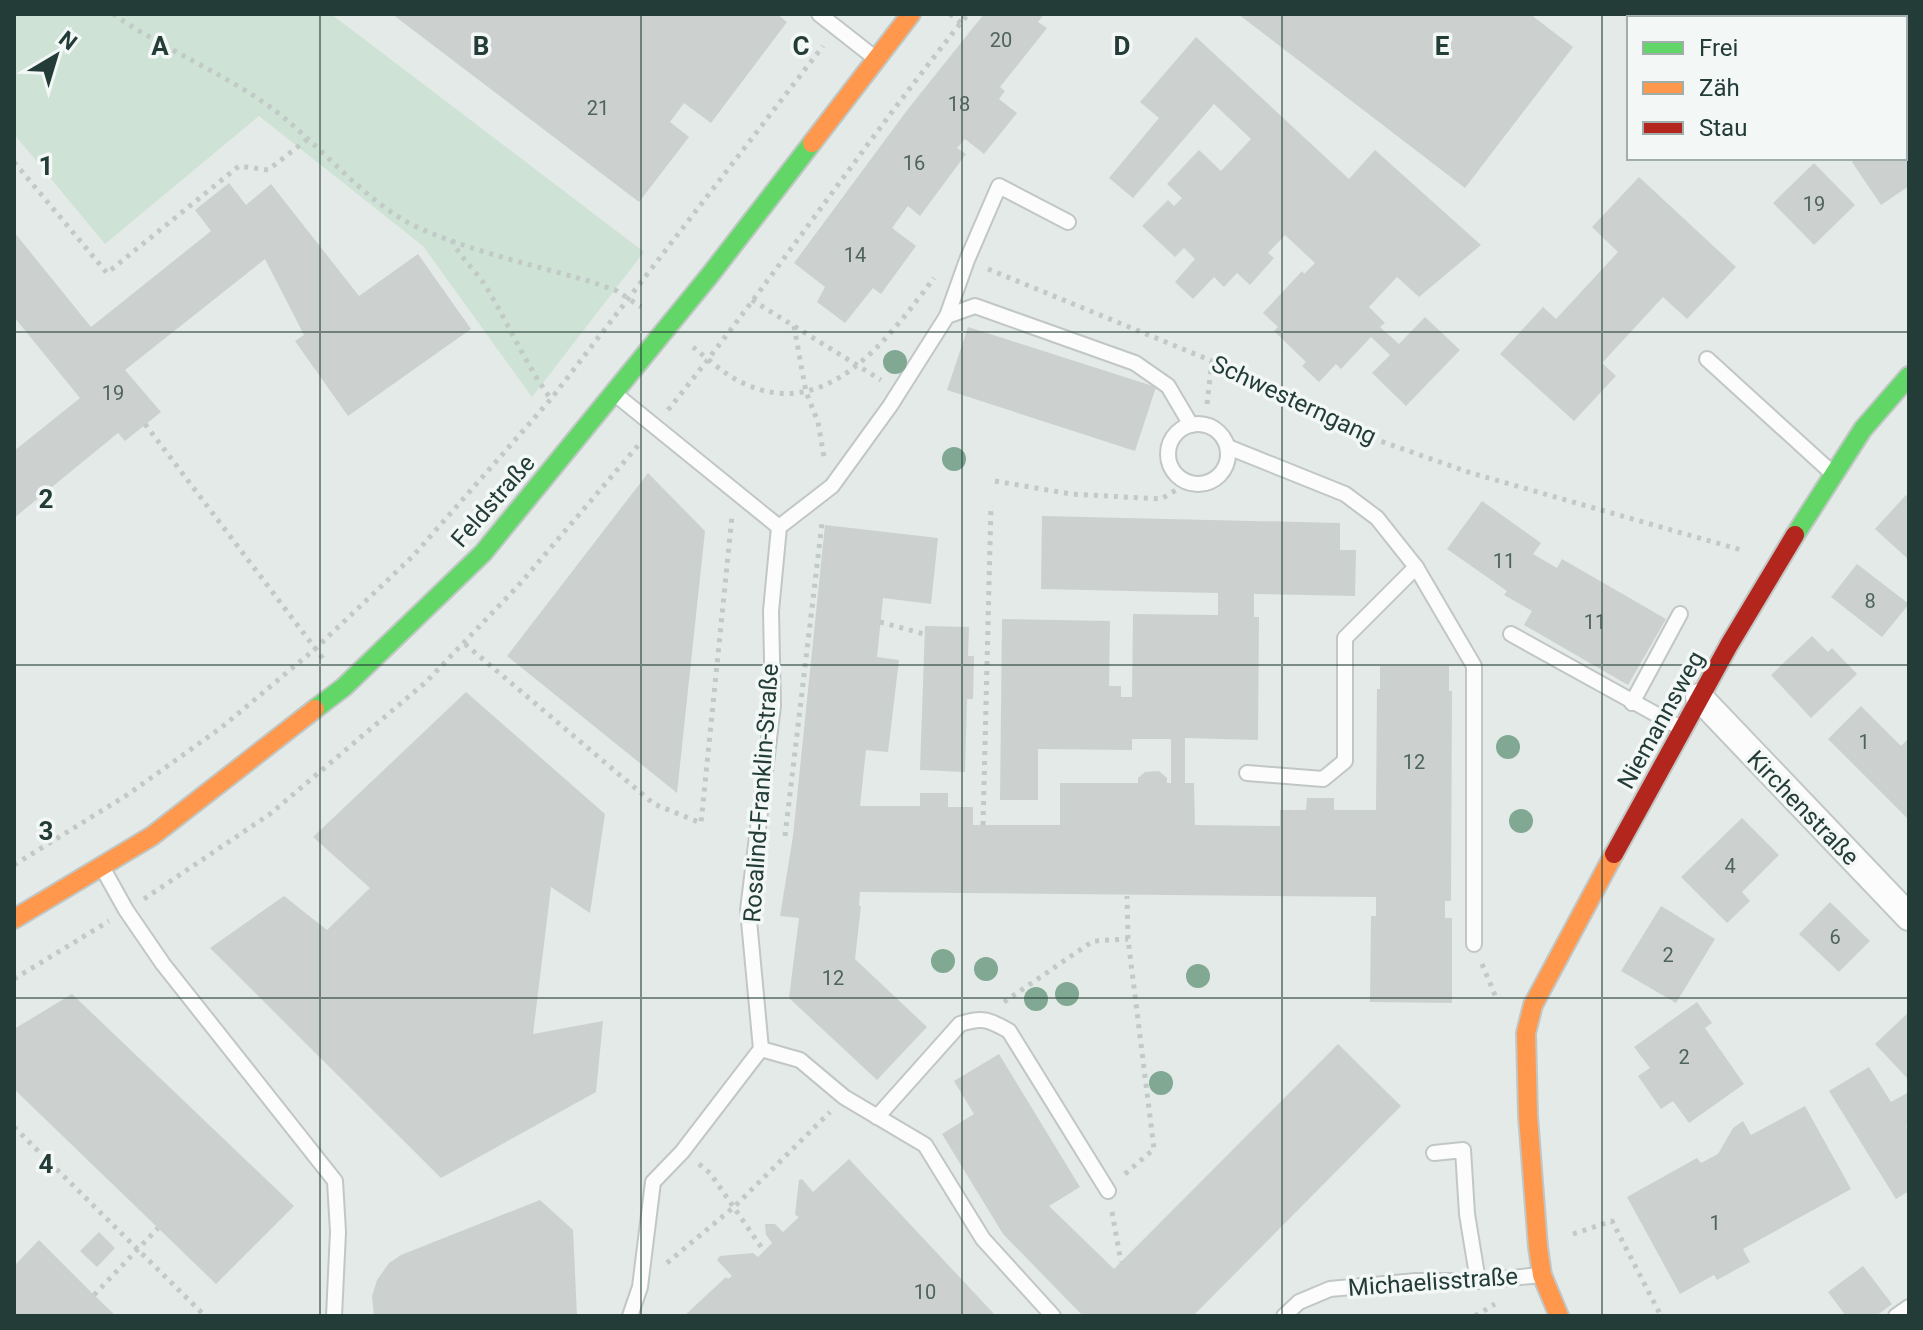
<svg xmlns="http://www.w3.org/2000/svg" width="1923" height="1330" viewBox="0 0 1923 1330" font-family="Roboto,sans-serif">
<rect width="100%" height="100%" fill="#e4eae7"/>
<polygon fill="#cee2d5" points="14,14 331,14 644,252 532,397 423,246 259,116 105,244 14,134"/>
<g fill="#ccd1cf">
<polygon points="392,14 777,14 787,22 711,123 684,103 670,122 689,137 639,202"/>
<polygon points="984,14 1044,14 1038,22 1047,28 1000,87 1005,91 999,99 1017,113 984,154 965,139 957,148 966,154 920,216 908,206 892,228 916,246 881,294 873,288 845,323 817,302 825,287 794,263 908,109"/>
<polygon points="1238,14 1530,14 1573,47 1465,188"/>
<polygon points="1196,37 1349,179 1375,150 1481,245 1419,297 1397,277 1369,307 1385,323 1380,327 1399,344 1425,317 1460,350 1406,406 1372,373 1390,355 1371,337 1341,369 1336,364 1319,382 1302,366 1306,362 1274,331 1278,327 1263,313 1302,271 1304,274 1315,263 1285,235 1268,253 1274,258 1250,285 1237,273 1224,287 1214,277 1193,299 1175,282 1195,259 1184,248 1175,257 1142,226 1168,200 1174,206 1182,198 1167,184 1199,150 1221,171 1251,139 1214,104 1133,198 1109,178 1159,118 1140,102"/>
<polygon points="1905,132 1909,138 1909,186 1881,205 1852,162 1858,158 1905,158"/>
<polygon points="1814,163 1855,205 1814,245 1773,203"/>
<polygon points="1639,177 1736,267 1687,319 1663,297 1602,363 1616,376 1574,421 1500,354 1543,307 1556,319 1618,252 1592,227"/>
<polygon points="229,183 246,205 271,184 359,296 418,254 471,329 348,416 295,341 304,335 265,259 125,370 161,412 125,441 118,433 14,518 14,451 80,398 14,317 14,232 91,327 211,231 195,210"/>
<polygon points="968,327 1156,387 1135,451 947,390"/>
<polygon points="648,473 705,531 677,793 507,656"/>
<polygon points="1906,495 1909,498 1909,560 1875,529"/>
<polygon points="1482,501 1541,543 1533,554 1557,568 1562,559 1666,619 1628,685 1524,625 1532,611 1504,595 1507,591 1447,549"/>
<polygon points="1042,516 1340,523 1340,550 1356,550 1355,596 1254,594 1254,617 1259,617 1258,740 1185,738 1185,783 1194,783 1195,825 1280,826 1280,810 1306,810 1307,798 1334,798 1334,810 1376,810 1377,689 1380,689 1380,666 1449,666 1449,691 1452,691 1451,901 1445,901 1445,918 1452,918 1452,1003 1370,1002 1371,916 1376,916 1376,897 860,892 859,906 861,906 855,959 927,1027 877,1080 789,998 799,918 780,916 793,836 825,525 938,538 931,604 883,598 877,657 899,660 888,752 866,750 860,806 920,806 920,793 948,793 948,807 973,807 973,825 1060,825 1060,783 1138,783 1138,778 1145,772 1159,771 1167,778 1167,783 1171,783 1171,739 1132,739 1132,750 1038,749 1038,800 1000,800 1002,619 1110,621 1109,686 1121,686 1121,697 1132,697 1133,614 1218,615 1218,593 1041,589"/>
<polygon points="1857,564 1909,604 1882,637 1831,597"/>
<polygon points="925,626 969,627 968,656 974,656 973,699 967,699 965,772 920,770"/>
<polygon points="1812,636 1828,652 1832,648 1857,674 1811,718 1771,675"/>
<polygon points="466,692 605,814 590,913 551,887 533,1034 603,1021 596,1092 441,1178 210,948 284,896 327,930 370,888 313,837"/>
<polygon points="1861,706 1901,746 1909,738 1909,820 1828,739"/>
<polygon points="1742,818 1779,855 1742,892 1750,901 1727,923 1681,877"/>
<polygon points="1830,902 1870,941 1839,972 1799,934"/>
<polygon points="1661,906 1715,939 1676,1003 1621,971"/>
<polygon points="72,994 294,1206 216,1284 14,1089 14,1029"/>
<polygon points="1697,1002 1712,1023 1705,1028 1744,1084 1689,1123 1673,1101 1661,1109 1638,1076 1650,1068 1634,1047"/>
<polygon points="1909,1012 1909,1080 1875,1044"/>
<polygon points="1338,1044 1401,1106 1193,1316 1083,1316 1003,1234 942,1134 974,1114 954,1081 999,1054 1080,1187 1049,1206 1114,1269"/>
<polygon points="1869,1067 1891,1102 1909,1092 1909,1123 1906,1126 1909,1131 1909,1191 1896,1199 1829,1091"/>
<polygon points="1805,1106 1851,1189 1743,1249 1750,1262 1717,1280 1714,1275 1680,1294 1627,1197 1697,1158 1701,1163 1718,1154 1733,1128 1743,1121 1751,1135"/>
<polygon points="849,1159 996,1316 684,1316 726,1277 728,1279 732,1276 717,1260 720,1256 753,1253 758,1257 772,1243 766,1235 765,1224 775,1224 783,1232 799,1217 795,1215 799,1180 802,1179 813,1192"/>
<polygon points="540,1200 573,1230 577,1316 374,1316 372,1296 377,1280 389,1263 401,1255"/>
<polygon points="99,1232 115,1248 97,1267 80,1251"/>
<polygon points="39,1240 94,1295 116,1316 14,1316 14,1266"/>
<polygon points="1863,1266 1892,1304 1876,1316 1846,1316 1828,1292"/>
</g>
<g fill="none" stroke-linecap="round" stroke-linejoin="round">
<defs>
<g id="lane">
<polyline points="819,14 875,58"/>
<polyline points="947,316 967,260 999,186 1068,222"/>
<polyline points="1707,359 1830,471"/>
<polyline points="615,394 779,527"/>
<circle cx="1198" cy="454" r="30"/>
<polyline points="1228,447 1345,494 1377,518 1416,567 1474,666 1474,944"/>
<polyline points="1511,634 1679,727"/>
<polyline points="1632,703 1680,614"/>
<polyline points="1247,773 1323,779 1345,761 1345,638 1416,567"/>
<polyline points="102,867 126,910 163,964 335,1181 338,1232 334,1316"/>
<polyline points="761,1049 800,1060 844,1097 925,1145 983,1239 1053,1316"/>
<path d="M877,1117L960,1024C982,1017 988,1019 1009,1031L1108,1191"/>
<polyline points="1434,1153 1463,1150 1467,1214 1478,1281"/>
<polyline points="630,1316 640,1287 653,1182 682,1152 761,1049 748,910 773,706 771,611 779,527 832,486 890,406 947,316 975,306 1135,363 1168,386 1191,425"/>
<polyline points="1284,1316 1299,1302 1330,1289 1416,1281 1478,1281 1541,1275"/>
<polyline points="1896,1316 1909,1307"/>
</g>
<polyline id="street" points="1699,697 1909,917"/>
<g id="fast">
<polyline points="1795,535 1863,429 1909,376"/>
<polyline points="315,709 344,687 483,553 710,275 812,143"/>
</g>
<g id="slow">
<polyline points="812,143 911,14"/>
<polyline points="14,919 152,836 315,709"/>
<polyline points="1559,1316 1542,1275 1538,1247 1528,1116 1526,1033 1533,1005 1614,854"/>
</g>
<polyline id="jam" points="1614,854 1729,645 1795,535"/>
</defs>
<use href="#lane" stroke="#c1c7c4" stroke-width="18"/>
<use href="#street" stroke="#c1c7c4" stroke-width="30"/>
<use href="#fast" stroke="#c0c7c5" stroke-width="22"/>
<use href="#slow" stroke="#c0c7c5" stroke-width="22"/>
<use href="#jam" stroke="#c0c7c5" stroke-width="22"/>
<g stroke="#c1cac7" stroke-width="5" stroke-dasharray="4 6" stroke-linecap="butt">
<path d="M113,14C162,48 217,70 266,104C316,139 363,202 417,227C472,252 534,265 592,282L617,291L641,307"/>
<polyline points="950,14 961,23"/>
<polyline points="14,162 107,273 239,166 268,170 309,138"/>
<path d="M452,240C461,260 478,272 488,290C510,327 526,365 551,399"/>
<polyline points="988,269 1212,361 1346,429 1471,473 1745,551"/>
<polyline points="752,300 881,380"/>
<polyline points="794,326 806,392 818,422 824,457"/>
<path d="M693,347C708,359 725,375 743,383C828,424 890,336 934,278"/>
<polyline points="1207,404 1212,361"/>
<path d="M668,410C772,281 864,143 968,14"/>
<polyline points="145,424 324,660"/>
<polyline points="995,481 1071,494 1161,499 1188,483"/>
<polyline points="880,622 924,634"/>
<polyline points="465,644 654,804 701,823 732,516"/>
<polyline points="983,825 991,505"/>
<polyline points="785,836 822,523"/>
<polyline points="14,865 127,795 222,727 315,649 413,556 551,399 823,46"/>
<polyline points="144,899 270,814 426,682 518,586 641,442"/>
<polyline points="1482,964 1497,1000"/>
<polyline points="14,979 109,921"/>
<polyline points="1004,1002 1093,941 1128,939"/>
<polyline points="14,1127 205,1316"/>
<polyline points="699,1164 710,1173 764,1251"/>
<polyline points="1125,1174 1154,1149 1128,939 1127,896"/>
<polyline points="1112,1212 1121,1262"/>
<polyline points="1573,1234 1612,1221 1661,1316"/>
<polyline points="667,1263 734,1207 830,1112"/>
<polyline points="94,1295 158,1228"/>
<polyline points="1475,1316 1495,1304"/>
</g>
<use href="#lane" stroke="#fbfcfb" stroke-width="14"/>
<use href="#street" stroke="#fbfcfb" stroke-width="26"/>
<use href="#fast" stroke="#63d668" stroke-width="18"/>
<use href="#slow" stroke="#ff974d" stroke-width="18"/>
<use href="#jam" stroke="#b3261e" stroke-width="18"/>
</g>
<g fill="#80a892">
<circle cx="895" cy="362" r="12"/>
<circle cx="954" cy="459" r="12"/>
<circle cx="1508" cy="747" r="12"/>
<circle cx="1521" cy="821" r="12"/>
<circle cx="943" cy="961" r="12"/>
<circle cx="986" cy="969" r="12"/>
<circle cx="1198" cy="976" r="12"/>
<circle cx="1067" cy="994" r="12"/>
<circle cx="1036" cy="999" r="12"/>
<circle cx="1161" cy="1083" r="12"/>
</g>
<path fill="none" stroke="#233c37" stroke-width="2" stroke-opacity="0.55" d="M320,14V1316M641,14V1316M962,14V1316M1282,14V1316M1602,14V1316M14,332H1909M14,665H1909M14,998H1909"/>
<g text-anchor="middle" stroke-width="7" stroke-linejoin="round" paint-order="stroke">
<g font-size="20" fill="#4e625e">
<text x="1001" y="47">20</text>
<text x="959" y="111">18</text>
<text x="598" y="115">21</text>
<text x="914" y="170">16</text>
<text x="1814" y="211">19</text>
<text x="855" y="262">14</text>
<text x="113" y="400">19</text>
<text x="1504" y="568">11</text>
<text x="1870" y="608">8</text>
<text x="1595" y="629">11</text>
<text x="1864" y="749">1</text>
<text x="1414" y="769">12</text>
<text x="1730" y="873">4</text>
<text x="1835" y="944">6</text>
<text x="1668" y="962">2</text>
<text x="833" y="985">12</text>
<text x="1684" y="1064">2</text>
<text x="1715" y="1230">1</text>
<text x="925" y="1299">10</text>
</g>
<g font-size="24" fill="#233c37" stroke="#f3f8f6">
<text transform="translate(1294 400) rotate(25)" y="8">Schwesterngang</text>
<text transform="translate(493 501) rotate(-49)" y="8">Feldstraße</text>
<text transform="translate(1661 720) rotate(-61)" y="8">Niemannsweg</text>
<text transform="translate(761 793) rotate(-86)" y="8">Rosalind-Franklin-Straße</text>
<text transform="translate(1803 808) rotate(46)" y="8">Kirchenstraße</text>
<text transform="translate(1433 1282) rotate(-4)" y="8">Michaelisstraße</text>
</g>
</g>
<g font-size="26" text-anchor="middle" font-weight="bold" fill="#233c37" stroke="#f3f8f6" stroke-width="7" stroke-linejoin="round" paint-order="stroke">
<text x="160" y="55">A</text>
<text x="481" y="55">B</text>
<text x="801" y="55">C</text>
<text x="1122" y="55">D</text>
<text x="1442" y="55">E</text>
<text x="46" y="175">1</text>
<text x="46" y="508">2</text>
<text x="46" y="840">3</text>
<text x="46" y="1173">4</text>
</g>
<rect width="1923" height="1330" fill="none" stroke="#233c37" stroke-width="32"/>
<rect x="1627" y="16" width="280" height="144" fill="#f3f8f6" stroke="#a0adaa" stroke-width="2"/>
<rect x="1643" y="42" width="40" height="12" fill="#63d668" stroke="#a0adaa" stroke-width="2"/>
<text x="1699" y="56" font-size="24" fill="#233c37">Frei</text>
<rect x="1643" y="82" width="40" height="12" fill="#ff974d" stroke="#a0adaa" stroke-width="2"/>
<text x="1699" y="96" font-size="24" fill="#233c37">Zäh</text>
<rect x="1643" y="122" width="40" height="12" fill="#b3261e" stroke="#a0adaa" stroke-width="2"/>
<text x="1699" y="136" font-size="24" fill="#233c37">Stau</text>
<g transform="translate(56 56) rotate(38)" stroke="#f3f8f6" stroke-width="6" paint-order="stroke">
<path d="M0-6L14 30L0 20L-14 30Z" fill="#233c37"/>
<text y="-12" font-size="22" font-weight="bold" text-anchor="middle" fill="#233c37">N</text>
</g>
</svg>
